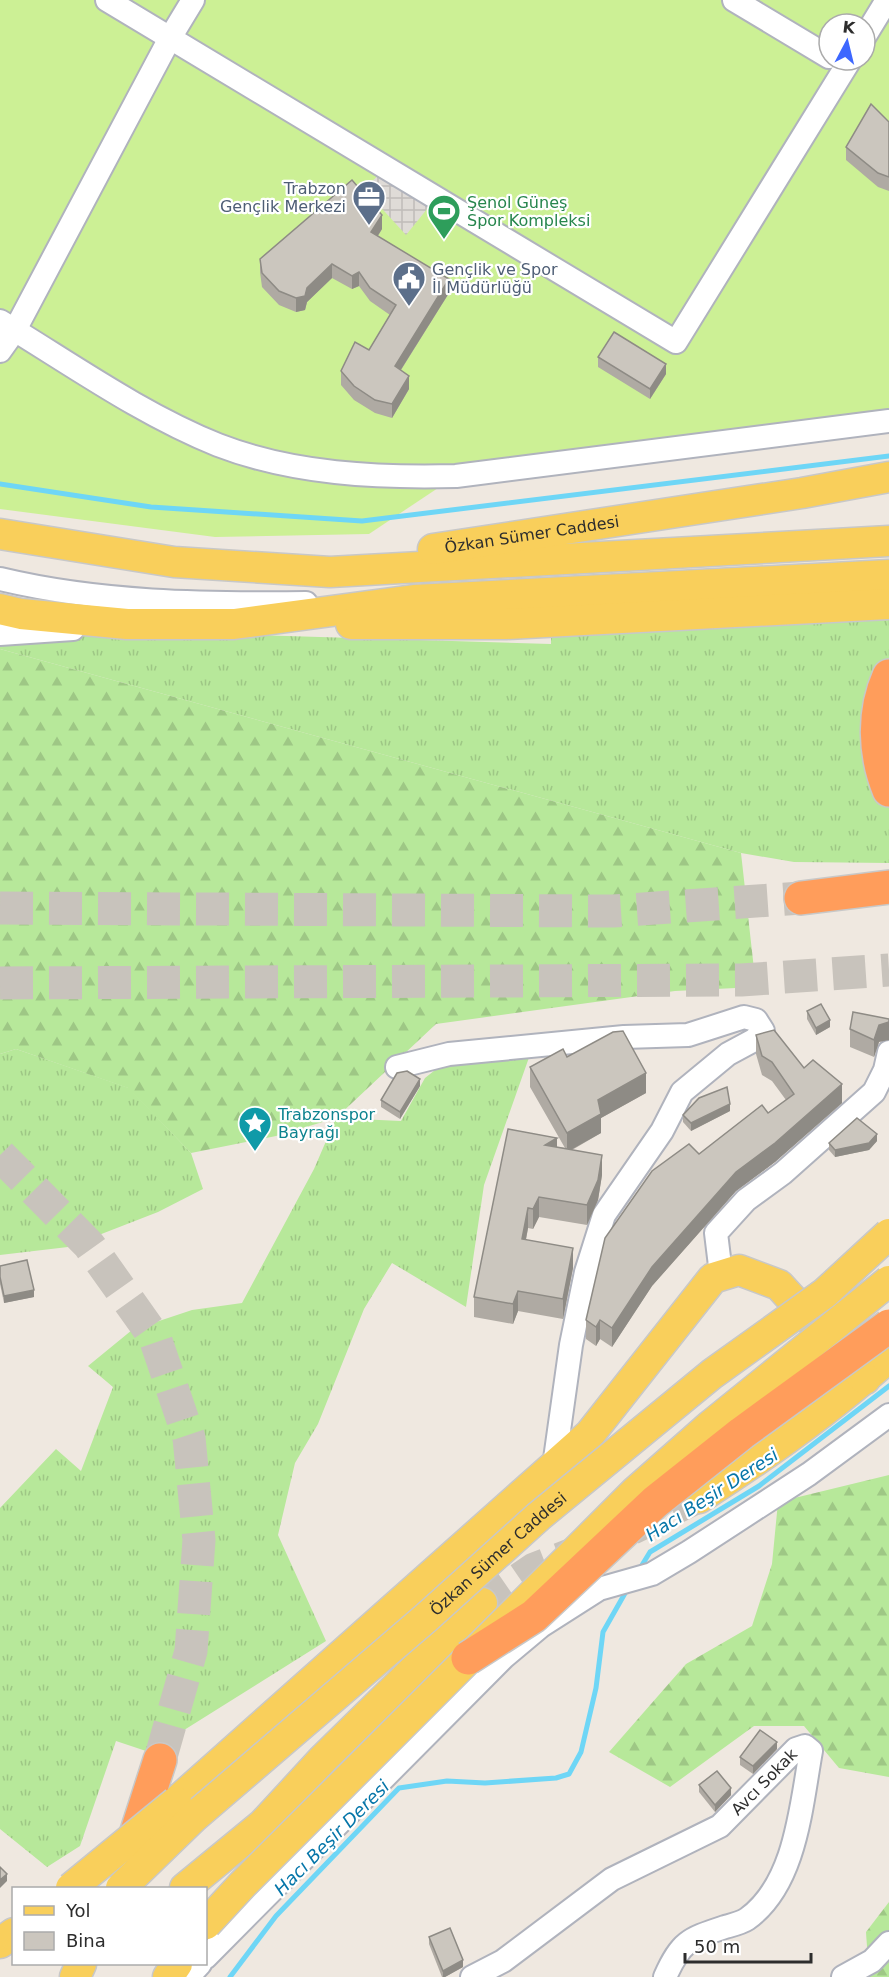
<svg xmlns="http://www.w3.org/2000/svg" width="889" height="1977" viewBox="0 0 889 1977" font-family="'DejaVu Sans',sans-serif">
<defs>
<pattern id="grass-tufts" width="24" height="20" patternUnits="userSpaceOnUse" patternTransform="scale(1.5)"><rect width="24" height="20" fill="#b7e89a"/><path d="M3 7l-1-3M5 7V3M7 7l1-3M15 17l-1-3M17 17v-4M19 17l1-3" fill="none" stroke="#9ec785"/></pattern>
<pattern id="forest-firs" width="22" height="20" patternUnits="userSpaceOnUse" patternTransform="scale(1.5)"><rect width="22" height="20" fill="#b7e89a"/><path d="M5 1l3.5 6h-7zM16 11l3.5 6h-7z" fill="#9ec785"/></pattern>
<pattern id="plaza-grid" width="8" height="8" patternUnits="userSpaceOnUse" patternTransform="scale(1.5)"><rect width="8" height="8" fill="#dfdbd7"/><path d="M0 4h8M4 0v8" fill="none" stroke="#c0bcb9"/></pattern>
</defs>
<rect width="100%" height="100%" fill="#efe8e0"/>
<g fill="url(#grass-tufts)">
<polygon points="889,596 889,863 794,862 741,853 0,649 0,644 123,631 551,644 551,609"/>
<polygon points="16,1049 129,1088 191,1153 203,1189 158,1212 68,1247 0,1255 0,1054"/>
<polygon points="532,1049 484,1185 466,1307 392,1263 364,1309 318,1424 295,1463 278,1535 326,1641 149,1752 116,1741 80,1846 47,1867 0,1829 0,1508 56,1449 81,1471 113,1387 88,1366 132,1330 192,1310 242,1303 314,1169 336,1118 401,1121 425,1078 449,1059"/>
</g>
<g fill="url(#forest-firs)">
<polygon points="0,649 741,853 756,987 675,991 436,1024 336,1118 276,1136 191,1153 128,1088 16,1049 0,1054"/>
<polygon points="889,1475 889,1777 839,1768 804,1726 754,1726 670,1787 609,1752 686,1664 752,1626 772,1564 778,1502"/>
<polygon points="889,1902 889,1977 869,1977 866,1932"/>
</g>
<path fill="#ccf095" fill-rule="evenodd" d="M0,0H889V421L456,476L369,534L215,537L0,509ZM829,24H865V60H829Z"/>
<polygon fill="url(#plaza-grid)" points="386,168 436,198 406,235 364,189"/>
<g fill="none" stroke-linecap="round" stroke-linejoin="round">
<g stroke="#6ed6f6" stroke-width="5">
<polyline points="0,484 151,507 362,521 889,456"/>
<polyline points="639,1570 650,1552 759,1486 889,1386"/>
<polyline points="230,1977 276,1916 399,1788 447,1781 485,1783 556,1778 569,1774 581,1752 596,1688 603,1632 628,1588"/>
</g>
<g stroke="#c8c3bc" stroke-width="30" stroke-dasharray="30 15" stroke-linecap="butt">
<polyline points="632,1530 699,1498"/>
<polyline points="482,1603 533,1568 579,1550"/>
</g>
<g stroke="#c8c3bc" stroke-width="33" stroke-dasharray="33 16" stroke-linecap="butt">
<polyline points="0,908 613,911 801,898"/>
<polyline points="0,983 741,980 889,970"/>
<polyline points="0,1155 89,1245 155,1338 189,1438 199,1540 191,1651 160,1760"/>
</g>
<defs>
<g id="minor">
<polyline points="107,0 676,342 850,60"/>
<polyline points="734,0 829,57"/>
<polyline points="865,36 887,0"/>
<path d="M0,321C71,364 141,414 218,445C293,474 377,478 456,476L889,421"/>
<polyline points="0,351 15,330 170,38 193,0"/>
<path d="M0,579C100,603 203,604 306,603"/>
<polyline points="0,634 73,629"/>
<polyline points="397,1067 449,1054 624,1037 688,1035 744,1017 756,1020 763,1031 754,1040 728,1054 682,1092 662,1131 604,1215 586,1272 571,1345 554,1466"/>
<polyline points="721,1274 716,1233 746,1200 783,1173 874,1092 885,1070 889,1052"/>
<polyline points="206,1957 504,1657 541,1626 599,1589 652,1574 689,1552 809,1474 889,1415"/>
<polyline points="188,1977 200,1964"/>
<path id="s1" d="M472,1977L503,1961L612,1879L720,1826L796,1749L805,1746L811,1751C801,1806 796,1884 747,1919C741,1923 732,1925 725,1927C689,1939 681,1941 665,1977"/>
<polyline points="843,1977 872,1961 889,1943"/>
</g>
<g id="major">
<polyline points="0,534 174,562 330,572 889,541"/>
<path id="s2" d="M433,549L802,493L889,477"/>
<polyline points="0,609 21,614 127,624 234,624 414,600 889,575"/>
<polyline points="351,624 506,624 889,604"/>
<path d="M699,1498C765,1456 831,1409 889,1357"/>
<polyline points="176,1802 590,1434 713,1278 739,1270 779,1285 865,1379"/>
<polyline points="185,1888 263,1824 323,1759 482,1603"/>
<polyline points="0,1943 14,1933"/>
<polyline points="75,1977 81,1964"/>
<polyline points="168,1977 177,1964"/>
</g>
<g id="highway">
<path d="M889,676C873,712 874,753 889,790"/>
<polyline points="801,898 889,887"/>
<polyline points="130,1853 160,1760"/>
</g>
</defs>
<use href="#minor" stroke="#b0b3bd" stroke-width="26"/>
<use href="#major" stroke="#c8c8c8" stroke-width="33"/>
<use href="#highway" stroke="#c8c8c8" stroke-width="36"/>
<use href="#minor" stroke="#fff" stroke-width="22"/>
<use href="#major" stroke="#f9cf5b" stroke-width="30"/>
<use href="#highway" stroke="#ff9d5b" stroke-width="33"/>
<defs>
<g id="major-bridge">
<polyline points="71,1888 176,1802"/>
<path id="s3" d="M121,1888L194,1817L427,1617L539,1516L712,1374L825,1293L889,1234"/>
<polyline points="206,1924 243,1884 635,1492 711,1425 889,1281"/>
</g>
<polyline id="highway-bridge" points="468,1658 534,1616 655,1502 742,1433 889,1326"/>
</defs>
<use href="#major-bridge" stroke="#c8c8c8" stroke-width="33" stroke-linecap="butt"/>
<use href="#highway-bridge" stroke="#c8c8c8" stroke-width="36" stroke-linecap="butt"/>
<use href="#major-bridge" stroke="#f9cf5b" stroke-width="30"/>
<use href="#highway-bridge" stroke="#ff9d5b" stroke-width="33"/>
</g>
<g fill="#afaaa3">
<polygon points="889,122 889,191 878,187 846,160 846,147"/>
<polygon points="382,229 378,236 449,293 401,370 409,389 392,418 375,413 354,400 341,385 341,371 369,350 390,315 370,301 359,286 352,289 332,278 307,302 305,310 296,312 279,305 262,287 260,272 260,259"/>
<polygon points="598,357 666,374 650,399 598,367"/>
<polygon points="807,1011 830,1027 816,1035 807,1019"/>
<polygon points="850,1029 879,1042 874,1057 850,1047"/>
<polygon points="756,1035 804,1068 842,1103 775,1162 736,1191 652,1286 612,1347 600,1339 596,1346 586,1339 586,1320 699,1154 768,1113 786,1100 772,1081 762,1075 756,1054"/>
<polygon points="567,1057 646,1093 601,1118 601,1133 572,1150 602,1175 598,1200 587,1225 539,1217 533,1229 528,1228 526,1240 573,1268 563,1319 518,1311 513,1324 474,1317 474,1297 557,1147 565,1148 530,1087 530,1067"/>
<polygon points="420,1086 400,1119 381,1107 381,1100"/>
<polygon points="730,1111 691,1131 683,1122 683,1115"/>
<polygon points="877,1141 869,1150 835,1157 829,1150 829,1143"/>
<polygon points="0,1266 34,1297 4,1303 0,1284"/>
<polygon points="777,1749 753,1774 740,1765 740,1757"/>
<polygon points="699,1785 731,1795 715,1812 699,1792"/>
<polygon points="429,1937 463,1967 445,1977 442,1977 429,1944"/>
</g>
<g fill="#8e8b85">
<polygon points="382,215 382,229 371,246 371,232"/>
<polygon points="332,264 332,278 307,302 305,310 296,312 296,298"/>
<polygon points="359,272 359,286 352,289 352,276"/>
<polygon points="449,279 449,293 395,379 395,366"/>
<polygon points="666,364 666,374 650,399 650,389"/>
<polygon points="409,376 409,389 392,418 392,404"/>
<polygon points="830,1020 830,1027 816,1035 816,1028"/>
<polygon points="889,1022 889,1040 879,1042 874,1057 874,1040 879,1025"/>
<polygon points="646,1073 646,1093 601,1118 601,1133 567,1152 567,1133 598,1100"/>
<polygon points="420,1079 420,1086 400,1119 400,1112"/>
<polygon points="842,1084 842,1103 775,1162 736,1191 652,1286 612,1347 612,1328 652,1267 736,1172"/>
<polygon points="730,1104 730,1111 691,1131 691,1123"/>
<polygon points="877,1134 877,1141 869,1150 835,1157 835,1150"/>
<polygon points="557,1138 557,1158 545,1145"/>
<polygon points="602,1155 602,1175 598,1200 587,1225 587,1205"/>
<polygon points="539,1197 539,1217 533,1229 533,1209"/>
<polygon points="528,1208 528,1228 522,1259 522,1239"/>
<polygon points="573,1248 573,1268 563,1319 563,1299"/>
<polygon points="34,1290 34,1297 4,1303 4,1296"/>
<polygon points="518,1291 518,1311 513,1324 513,1304"/>
<polygon points="600,1320 600,1339 596,1346 596,1327"/>
<polygon points="777,1742 777,1749 753,1774 753,1766"/>
<polygon points="731,1788 731,1795 715,1812 715,1805"/>
<polygon points="7,1874 7,1881 0,1888 0,1880"/>
<polygon points="463,1960 463,1967 445,1977 443,1977 443,1971"/>
</g>
<g fill="#cbc6be" stroke="#8e8b85" stroke-width="1.5">
<polygon points="871,104 889,122 889,177 878,173 846,147"/>
<polygon points="352,180 382,215 371,232 449,279 395,366 409,376 392,404 375,400 354,386 341,371 355,342 369,350 396,305 370,288 359,272 352,276 332,264 307,288 305,296 296,298 279,291 262,273 260,259"/>
<polygon points="614,332 666,364 650,389 598,357"/>
<polygon points="821,1004 830,1020 816,1028 807,1011"/>
<polygon points="853,1012 889,1019 889,1022 879,1025 874,1040 850,1029"/>
<polygon points="774,1030 804,1068 813,1060 842,1084 775,1143 736,1172 652,1267 612,1328 600,1320 596,1327 586,1320 605,1238 652,1171 689,1144 699,1154 762,1105 768,1113 794,1094 772,1062 762,1056 756,1035"/>
<polygon points="623,1031 646,1073 598,1100 601,1114 567,1133 530,1067 563,1049 567,1057 613,1032"/>
<polygon points="407,1071 420,1079 400,1112 381,1100 397,1073"/>
<polygon points="727,1087 730,1104 691,1123 683,1115 699,1098"/>
<polygon points="857,1118 877,1134 869,1143 835,1150 829,1143"/>
<polygon points="508,1129 557,1138 545,1145 602,1155 598,1180 587,1205 539,1197 533,1209 528,1208 522,1239 573,1248 563,1299 518,1291 513,1304 474,1297"/>
<polygon points="27,1260 34,1290 4,1296 0,1277 0,1266"/>
<polygon points="760,1730 777,1742 753,1766 740,1757"/>
<polygon points="717,1771 731,1788 715,1805 699,1785"/>
<polygon points="0,1867 7,1874 0,1880"/>
<polygon points="450,1928 463,1960 443,1971 429,1937"/>
</g>
<defs>
<symbol id="office-pin" viewBox="-11 -11 22 30"><path d="M0 17L-7.5 6A9.5 9.5 0 1 1 7.5 6Z" fill="#5c6f8a" stroke="#fff"/><path d="M-6-3h4V-5.5h4V-3h4V5H-6ZM-1-4.5V-3h2v-1.5ZM-6 0V1H6V0Z" fill="#fff"/></symbol>
<symbol id="stadium-pin" viewBox="-11 -11 22 30"><path d="M0 17L-7.5 6A9.5 9.5 0 1 1 7.5 6Z" fill="#2e9e5b" stroke="#fff"/><path d="M0-5a6.5 5 0 1 0 0 10a6.5 5 0 1 0 0-10ZM-3.5-1.8h7v3.6h-7Z" fill="#fff"/></symbol>
<symbol id="civic-pin" viewBox="-11 -11 22 30"><path d="M0 17L-7.5 6A9.5 9.5 0 1 1 7.5 6Z" fill="#5c6f8a" stroke="#fff"/><path d="M-.6-6.5H3V-4.5H.6V-3L4-1V1h2V6H-6V1h2V-1L-.6-3ZM-1.2 2.5V6h2.4V2.5Z" fill="#fff"/></symbol>
<symbol id="sight-pin" viewBox="-11 -11 22 30"><path d="M0 17L-7.5 6A9.5 9.5 0 1 1 7.5 6Z" fill="#0f9aa8" stroke="#fff"/><path d="M0-6L1.8-2.2L6-1.7L2.9 1.2L3.7 5.4L0 3.3L-3.7 5.4L-2.9 1.2L-6-1.7L-1.8-2.2Z" fill="#fff"/></symbol>
</defs>
<g fill-rule="evenodd">
<use href="#office-pin" x="350" y="178" width="38" height="52"/>
<use href="#stadium-pin" x="425" y="192" width="38" height="52"/>
<use href="#civic-pin" x="390" y="259" width="38" height="52"/>
<use href="#sight-pin" x="236" y="1104" width="38" height="52"/>
</g>
<g text-anchor="middle" stroke-width="4.5" stroke-linejoin="round" paint-order="stroke">
<g font-size="16" fill="#4e5e75" stroke="#fff" text-anchor="end">
<text x="346" y="194">Trabzon<tspan x="346" dy="18">Gençlik Merkezi</tspan></text>
<text x="432" y="275" text-anchor="start">Gençlik ve Spor<tspan x="432" dy="18">İl Müdürlüğü</tspan></text>
</g>
<g font-size="16" fill="#27864d" stroke="#fff" text-anchor="start">
<text x="467" y="208">Şenol Güneş<tspan x="467" dy="18">Spor Kompleksi</tspan></text>
</g>
<g font-size="16" fill="#2d2d2d" stroke="#fff">
<text dy="6" stroke="none"><textPath href="#s2" startOffset="100">Özkan Sümer Caddesi</textPath></text>
<text dy="6" stroke="none"><textPath href="#s3" startOffset="504">Özkan Sümer Caddesi</textPath></text>
<text dy="6" stroke="none"><textPath href="#s1" startOffset="354">Avcı Sokak</textPath></text>
</g>
<g font-size="16" fill="#0d838f" stroke="#fff" text-anchor="start">
<text x="278" y="1120">Trabzonspor<tspan x="278" dy="18">Bayrağı</tspan></text>
</g>
<g font-size="18" font-style="italic" fill="#0676a9" stroke="#fff">
<text transform="translate(712 1495) rotate(-33)" y="6">Hacı Beşir Deresi</text>
<text transform="translate(332 1838) rotate(-45)" y="6">Hacı Beşir Deresi</text>
</g>
</g>
<rect x="12" y="1887" width="195" height="78" fill="#ffffff" stroke="#ababab" stroke-width="1.5"/>
<rect x="24" y="1906" width="30" height="9" fill="#f9cf5b" stroke="#ababab" stroke-width="1.5"/>
<text x="66" y="1917" font-size="18" fill="#2d2d2d">Yol</text>
<rect x="24" y="1932" width="30" height="18" fill="#cbc6be" stroke="#ababab" stroke-width="1.5"/>
<text x="66" y="1947" font-size="18" fill="#2d2d2d">Bina</text>
<g transform="translate(847 42) rotate(7)"><circle r="28" fill="#ffffff" stroke="#ababab" stroke-width="1.5"/>
<path d="M0-4.5L10 22L0 15L-10 22Z" fill="#3d67ff"/>
<text y="-9" font-size="16" font-weight="bold" text-anchor="middle" fill="#2d2d2d">K</text>
</g>
<path d="M685 1953v9h126v-9" fill="none" stroke="#2d2d2d" stroke-width="3"/>
<text x="694" y="1953" font-size="18" fill="#2d2d2d" stroke="#ffffff" stroke-width="4.5" paint-order="stroke">50 m</text>
</svg>
